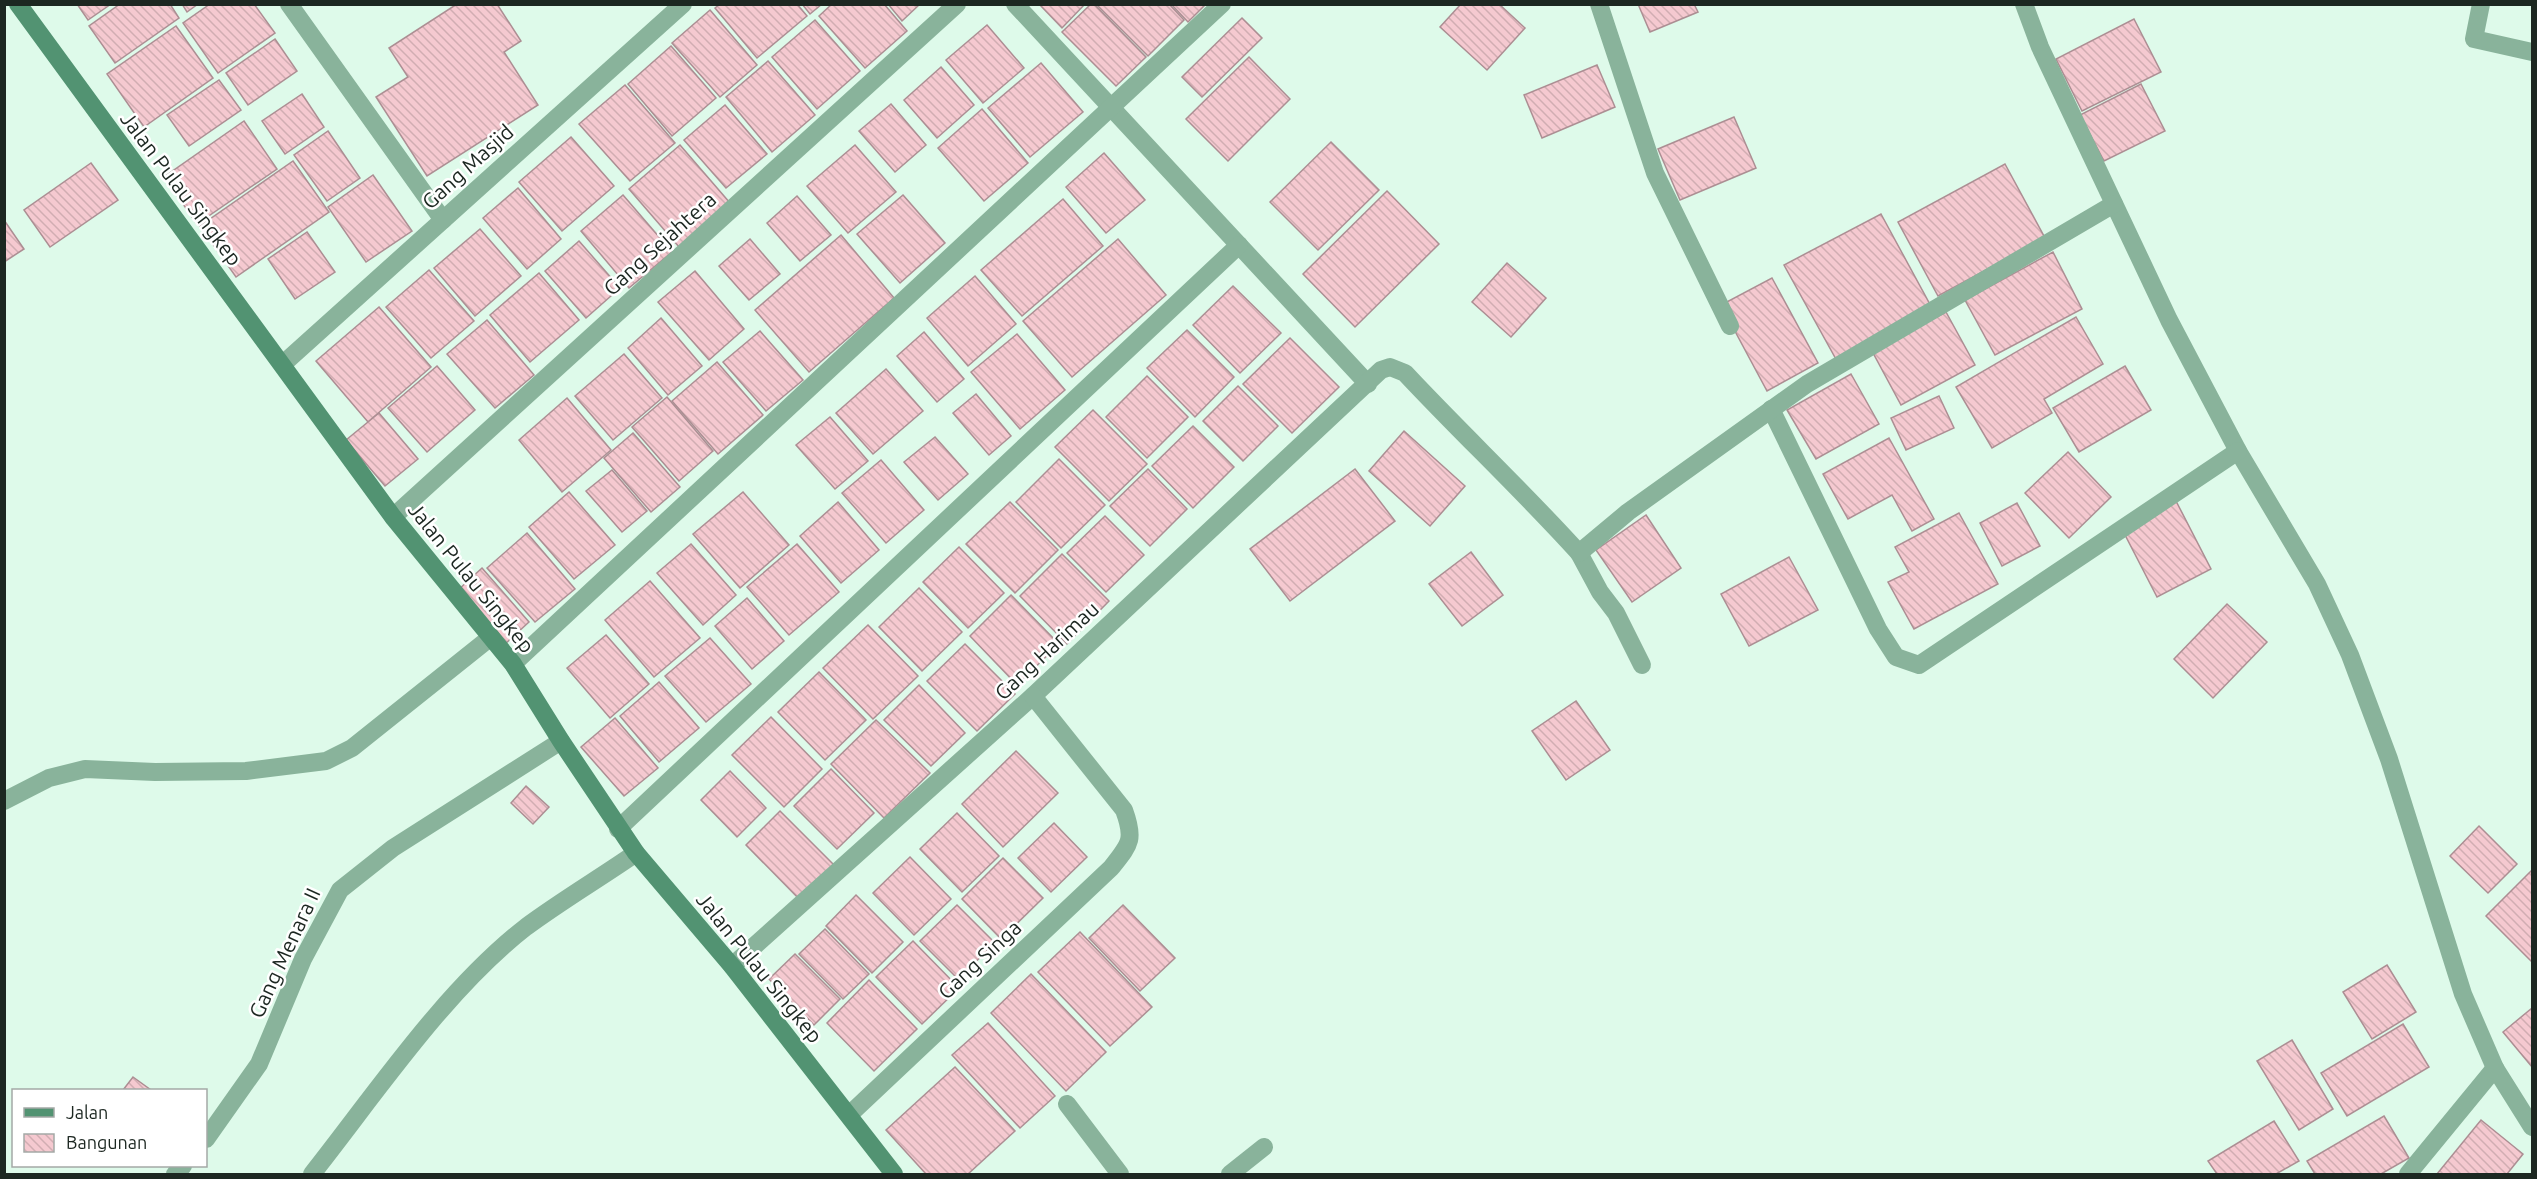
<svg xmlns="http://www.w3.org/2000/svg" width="2537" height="1179" viewBox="0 0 2537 1179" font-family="Ubuntu,sans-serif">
<defs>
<pattern id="building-back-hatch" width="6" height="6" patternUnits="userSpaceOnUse" patternTransform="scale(1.5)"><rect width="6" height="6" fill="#f5c9d0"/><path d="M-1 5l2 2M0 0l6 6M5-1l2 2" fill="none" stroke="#d1adb2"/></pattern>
</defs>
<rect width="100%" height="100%" fill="#defaea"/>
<g fill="url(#building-back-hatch)" stroke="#ac8e93" stroke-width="1.5">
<polygon points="77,4 111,4 88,20"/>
<polygon points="120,4 170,4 179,18 115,63 89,26"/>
<polygon points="182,4 198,4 187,12"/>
<polygon points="210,4 254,4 275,33 218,73 183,23"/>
<polygon points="457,4 497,4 521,41 504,52 538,105 427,176 376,97 408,77 389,48"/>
<polygon points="720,4 797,4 807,16 757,58 715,8"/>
<polygon points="802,4 822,4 810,14"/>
<polygon points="832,4 884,4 907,31 865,68 819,16"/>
<polygon points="888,4 920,4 902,21"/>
<polygon points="1039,4 1085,4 1062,28"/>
<polygon points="1091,4 1094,4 1146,57 1116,86 1062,32"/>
<polygon points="1096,4 1169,4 1184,20 1148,56"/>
<polygon points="1171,4 1206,4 1188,22"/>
<polygon points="1461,4 1499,4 1525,28 1487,70 1440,27"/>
<polygon points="1638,4 1694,4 1698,12 1650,32"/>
<polygon points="710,10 757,65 720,97 672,43"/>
<polygon points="1242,18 1262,38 1202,97 1182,77"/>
<polygon points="2134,19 2161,72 2082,111 2056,59"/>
<polygon points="815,20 860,71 817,109 772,57"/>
<polygon points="987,25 1024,68 983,103 946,60"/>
<polygon points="176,26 213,78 144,127 107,74"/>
<polygon points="275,39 297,71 248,105 226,73"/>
<polygon points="671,46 716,98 672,136 628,84"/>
<polygon points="1249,57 1290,99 1228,161 1186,119"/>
<polygon points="768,61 815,115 772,152 726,97"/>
<polygon points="1041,63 1083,112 1030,157 988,108"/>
<polygon points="1597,65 1615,107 1542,138 1524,95"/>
<polygon points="941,67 974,105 937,138 904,100"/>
<polygon points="219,80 241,110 189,146 167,115"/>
<polygon points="2141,84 2165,131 2104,161 2080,115"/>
<polygon points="625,85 675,143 630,181 579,124"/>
<polygon points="302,94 324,127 285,154 262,121"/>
<polygon points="891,104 926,145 895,172 859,131"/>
<polygon points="725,105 767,154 726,188 684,140"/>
<polygon points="982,109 1028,163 984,201 938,148"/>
<polygon points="1734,117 1756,168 1680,200 1658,149"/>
<polygon points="244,121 277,169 197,224 164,177"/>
<polygon points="328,131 360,178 327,201 294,155"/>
<polygon points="571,137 614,186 562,231 519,182"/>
<polygon points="1331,142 1379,190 1318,250 1270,202"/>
<polygon points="680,145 730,203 679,247 629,189"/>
<polygon points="855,145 896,192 848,233 807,186"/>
<polygon points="1104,153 1145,200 1106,233 1066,187"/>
<polygon points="293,161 329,212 236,277 200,226"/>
<polygon points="91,163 118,200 50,247 24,210"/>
<polygon points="2005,164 2045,238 1938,296 1898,222"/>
<polygon points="373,175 412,231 366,262 328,207"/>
<polygon points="518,188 561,239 527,269 483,218"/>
<polygon points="1387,191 1439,244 1355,327 1303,274"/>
<polygon points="623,195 672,252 629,288 581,231"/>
<polygon points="903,195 945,243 900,283 857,234"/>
<polygon points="797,196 831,235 800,261 767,223"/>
<polygon points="1063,199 1103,246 1022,316 981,270"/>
<polygon points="1881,214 1933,310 1837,361 1784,265"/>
<polygon points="4,220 24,249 4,262"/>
<polygon points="480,229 521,276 475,316 434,268"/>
<polygon points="307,232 335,272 295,299 268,259"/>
<polygon points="841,235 894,298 809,372 755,310"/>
<polygon points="750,239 780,274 749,300 719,266"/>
<polygon points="1118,239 1166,295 1072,377 1023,321"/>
<polygon points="579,241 620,288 586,318 545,271"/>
<polygon points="2053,252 2082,309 1995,355 1965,300"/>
<polygon points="1507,263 1546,298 1511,337 1472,302"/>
<polygon points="429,270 474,321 431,358 386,307"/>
<polygon points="695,271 744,329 709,360 658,302"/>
<polygon points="539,273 579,320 530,362 490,315"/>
<polygon points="975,276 1016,324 968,366 927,318"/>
<polygon points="1772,278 1818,363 1767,391 1721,305"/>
<polygon points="1233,286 1281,333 1240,373 1193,325"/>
<polygon points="379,307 431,367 368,422 316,361"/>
<polygon points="1946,312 1975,365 1901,405 1872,351"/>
<polygon points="2076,317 2103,364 2044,399 2052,413 1992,448 1956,387"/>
<polygon points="661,318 702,366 668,395 628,348"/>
<polygon points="487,320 534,375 495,408 447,354"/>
<polygon points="1187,330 1234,377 1195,417 1147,368"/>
<polygon points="760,331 803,380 766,411 723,362"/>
<polygon points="924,332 964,379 937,402 897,356"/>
<polygon points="1017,334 1065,390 1020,429 971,372"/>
<polygon points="1290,338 1339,387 1292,433 1243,384"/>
<polygon points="624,354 662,398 613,440 575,396"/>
<polygon points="717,362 763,415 718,454 672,401"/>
<polygon points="437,366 475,410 427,452 388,408"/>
<polygon points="2125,366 2151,410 2079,452 2053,408"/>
<polygon points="886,369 923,411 873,454 836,413"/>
<polygon points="1851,374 1879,424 1816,459 1787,410"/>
<polygon points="1147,376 1188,417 1147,458 1106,417"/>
<polygon points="1238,386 1278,426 1243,461 1203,421"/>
<polygon points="976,394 1011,436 989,455 953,413"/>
<polygon points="1939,396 1954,428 1906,450 1891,418"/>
<polygon points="667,397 713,451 679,481 632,427"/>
<polygon points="567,398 611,450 562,492 519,440"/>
<polygon points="1093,410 1147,464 1109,501 1055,447"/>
<polygon points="379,413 418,459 385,486 346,440"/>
<polygon points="830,417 868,461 835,489 796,445"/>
<polygon points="1193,426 1234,467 1193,508 1152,466"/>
<polygon points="1404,431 1465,486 1430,526 1369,471"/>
<polygon points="633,433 680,487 651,512 604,458"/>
<polygon points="935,437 968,474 938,500 904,462"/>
<polygon points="1889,438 1934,519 1912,531 1892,495 1848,519 1823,474"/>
<polygon points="2068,452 2111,497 2069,538 2025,493"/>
<polygon points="1059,459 1105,505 1061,548 1016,502"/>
<polygon points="881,460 924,510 886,543 842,493"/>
<polygon points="1148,469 1187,509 1150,546 1110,506"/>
<polygon points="1355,469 1395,521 1290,601 1250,549"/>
<polygon points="612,470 647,511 622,532 586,491"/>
<polygon points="569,492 615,545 574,579 529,527"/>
<polygon points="743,492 789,545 740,588 693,534"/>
<polygon points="2176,501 2211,569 2157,597 2122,529"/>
<polygon points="838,502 879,550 841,583 800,536"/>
<polygon points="1010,502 1058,550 1015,593 966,544"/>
<polygon points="2017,503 2040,546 2002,566 1980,523"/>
<polygon points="1959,513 1998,584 1914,629 1888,582 1909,572 1895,547"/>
<polygon points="1646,515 1681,568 1632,602 1596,550"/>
<polygon points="1105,516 1144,555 1106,592 1067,553"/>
<polygon points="527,533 575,589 535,622 487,568"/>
<polygon points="691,544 736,595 703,625 657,573"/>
<polygon points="797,544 839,592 789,635 747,587"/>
<polygon points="959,547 1004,593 968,628 923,582"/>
<polygon points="1471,552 1503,595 1462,626 1429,584"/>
<polygon points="1062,554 1109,601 1067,644 1020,596"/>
<polygon points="1789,557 1818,610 1749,646 1721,594"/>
<polygon points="482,568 529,622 504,645 457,591"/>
<polygon points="650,581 700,638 654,677 605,620"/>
<polygon points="919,588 962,632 922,671 879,627"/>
<polygon points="1011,595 1059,644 1017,685 970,636"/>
<polygon points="747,598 784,641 752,669 715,626"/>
<polygon points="2227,604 2267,642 2213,698 2174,659"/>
<polygon points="868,625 918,676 873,719 823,668"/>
<polygon points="606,635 649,684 610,718 567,668"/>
<polygon points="710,638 751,684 706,722 665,676"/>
<polygon points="965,644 1015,694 977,731 927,681"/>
<polygon points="819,672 866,720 825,760 778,712"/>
<polygon points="659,682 699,728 659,762 620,716"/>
<polygon points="919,685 965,733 931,766 884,720"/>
<polygon points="1576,701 1610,750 1566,780 1532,731"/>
<polygon points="771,717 822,769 784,807 732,755"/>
<polygon points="615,718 658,768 624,796 581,747"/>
<polygon points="876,720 930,773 884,818 831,764"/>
<polygon points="1016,751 1058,793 1003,847 962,804"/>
<polygon points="831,769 874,813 837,849 794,806"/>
<polygon points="730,771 766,808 737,837 701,800"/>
<polygon points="526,786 549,807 533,824 511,803"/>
<polygon points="780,811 837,868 802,902 746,845"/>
<polygon points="957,813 999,856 962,892 920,849"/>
<polygon points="1054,823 1087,857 1051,892 1018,858"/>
<polygon points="2479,826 2517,864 2488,893 2450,856"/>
<polygon points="910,857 951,899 914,935 873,893"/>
<polygon points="1003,858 1043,898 1001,939 962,899"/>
<polygon points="2532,870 2532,962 2486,916"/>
<polygon points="856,895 903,942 872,973 826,926"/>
<polygon points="957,905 995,943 958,979 920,941"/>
<polygon points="1123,905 1175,958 1140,991 1089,938"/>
<polygon points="825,929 869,974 843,999 799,954"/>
<polygon points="1080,932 1152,1007 1110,1046 1038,972"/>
<polygon points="913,941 959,988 922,1024 876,977"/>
<polygon points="795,954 840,999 814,1025 769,979"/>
<polygon points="2387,965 2416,1012 2372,1039 2343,992"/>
<polygon points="1031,974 1106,1052 1066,1091 991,1013"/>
<polygon points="869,980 917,1029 874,1071 827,1023"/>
<polygon points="2532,1008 2532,1067 2503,1032"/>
<polygon points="988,1023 1055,1096 1020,1128 952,1055"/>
<polygon points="2403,1024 2429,1067 2347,1116 2321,1073"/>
<polygon points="2292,1040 2333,1109 2299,1130 2257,1061"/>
<polygon points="955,1067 1015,1131 968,1174 926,1174 886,1130"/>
<polygon points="133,1077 151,1090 123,1090"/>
<polygon points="2384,1116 2409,1158 2381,1174 2315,1174 2307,1161"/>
<polygon points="2481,1120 2523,1154 2507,1174 2437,1174"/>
<polygon points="2274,1121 2299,1161 2276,1174 2217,1174 2208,1161"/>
</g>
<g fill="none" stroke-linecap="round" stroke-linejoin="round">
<g stroke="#89b39b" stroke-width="18">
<polyline points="1579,553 1600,592 1616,613 1642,665"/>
<polyline points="206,1139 259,1064 303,959 340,890 393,848 561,741"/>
<polyline points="175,1174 183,1166"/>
</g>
<g stroke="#89b39b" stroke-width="18">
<polyline points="289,4 443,220"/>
<polyline points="1015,4 1368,384"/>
<polyline points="1599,4 1655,173 1730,326"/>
<polyline points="2024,4 2040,47 2169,320 2238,451 2317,584 2350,655 2389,759 2463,994 2495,1068 2532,1127"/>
<polyline points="2481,4 2474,39 2532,52"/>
<polyline points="283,364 683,4"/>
<polyline points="1771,409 1878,629 1896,657 1919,665 2238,451"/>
<polyline points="393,517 957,4"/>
<polyline points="513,664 1222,4"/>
<polyline points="4,801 49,778 85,769 155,772 246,771 326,761 352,748 491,637"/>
<polyline points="618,829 1239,245"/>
<path d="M732,966L1033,696L1381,370L1390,367L1405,373C1462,434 1523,491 1579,553L1628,512L1807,384L2114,204"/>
<polyline points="1067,1104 1120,1174"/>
<path d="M849,1115L1111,868C1130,844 1135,840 1124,810L1033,696"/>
<path d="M312,1174C376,1093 445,990 526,927C561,901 600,878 636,853"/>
<polyline points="1230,1174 1264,1147"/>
<polyline points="2408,1174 2495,1068"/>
</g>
<polyline stroke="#529372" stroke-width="18" points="18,4 393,517 513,664 561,741 636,853 732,966 894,1174"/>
</g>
<g text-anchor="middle" stroke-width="5" stroke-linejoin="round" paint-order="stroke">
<g font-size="21" fill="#1c2721" stroke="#fff">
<text transform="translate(468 167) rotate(-42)" y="7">Gang Masjid</text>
<text transform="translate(181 189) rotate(53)" y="7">Jalan Pulau Singkep</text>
<text transform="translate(660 244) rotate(-42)" y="7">Gang Sejahtera</text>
<text transform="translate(471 578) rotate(51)" y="7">Jalan Pulau Singkep</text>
<text transform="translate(1047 651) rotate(-43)" y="7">Gang Harimau</text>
<text transform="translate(285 953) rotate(-65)" y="7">Gang Menara II</text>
<text transform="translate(980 960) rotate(-43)" y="7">Gang Singa</text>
<text transform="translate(759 968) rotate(51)" y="7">Jalan Pulau Singkep</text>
</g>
</g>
<rect width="2537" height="1179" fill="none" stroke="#1c2721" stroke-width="12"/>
<rect x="12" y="1089" width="195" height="78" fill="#ffffff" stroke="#a4a9a6" stroke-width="1.5"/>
<rect x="24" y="1108" width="30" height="9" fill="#529372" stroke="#a4a9a6" stroke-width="1.5"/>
<text x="66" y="1119" font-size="18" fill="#1c2721">Jalan</text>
<rect x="24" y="1134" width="30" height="18" fill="url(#building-back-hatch)" stroke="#a4a9a6" stroke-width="1.5"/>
<text x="66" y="1149" font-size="18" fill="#1c2721">Bangunan</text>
</svg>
